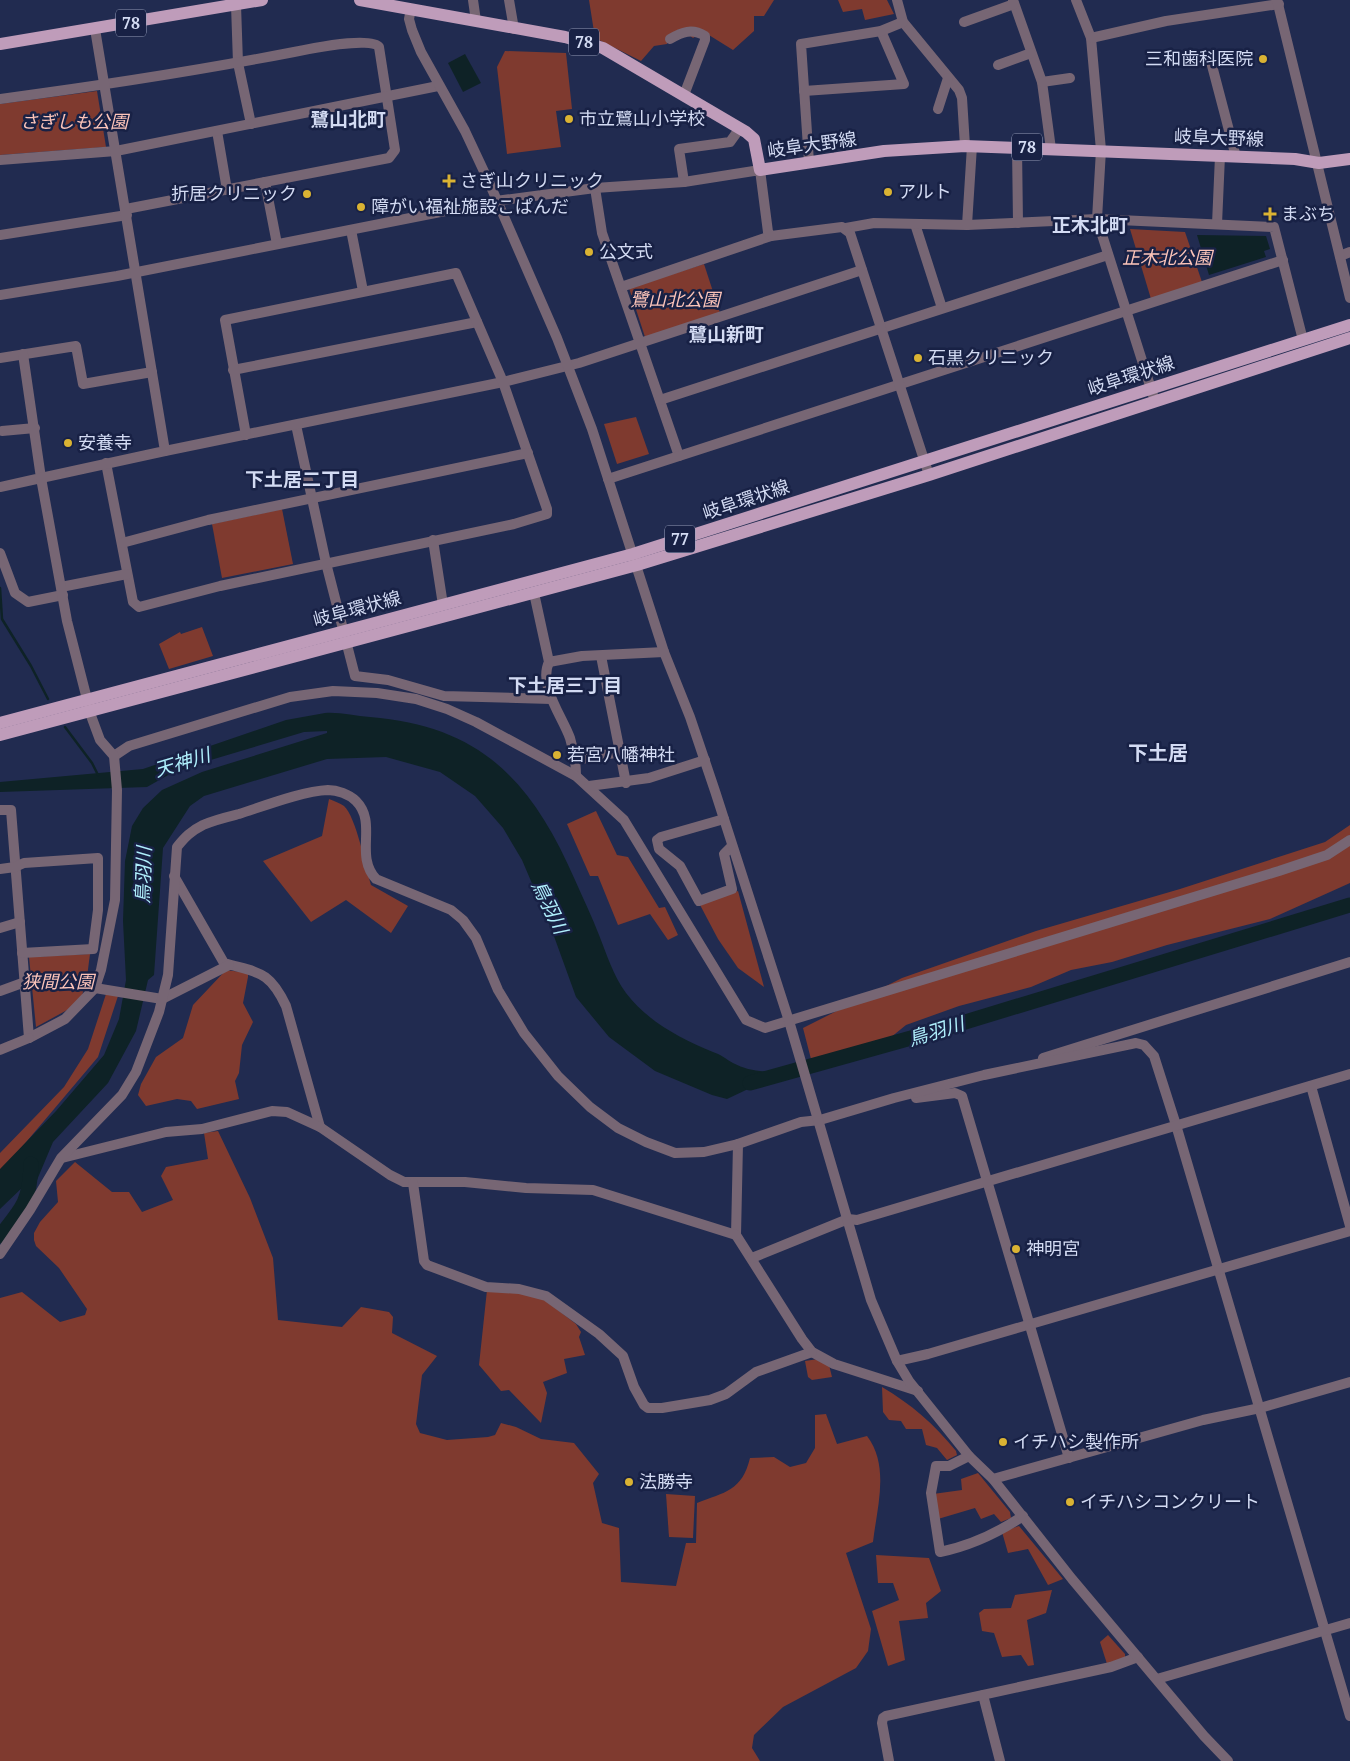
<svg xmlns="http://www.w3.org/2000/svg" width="1350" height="1761" viewBox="0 0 1350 1761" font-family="'Noto Serif','Noto Sans JP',serif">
<rect width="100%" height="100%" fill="#212b50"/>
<g fill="#7f3a2f">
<polygon points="589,0 774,0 764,16 754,16 754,31 733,50 704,32 693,38 680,29 669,35 667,44 654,46 641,61 595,38"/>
<polygon points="838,0 887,0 894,14 865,20 862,9 843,12"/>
<polygon points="505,51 566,53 572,109 556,111 561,147 507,154 497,67"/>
<polygon points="97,91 106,147 0,155 0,104"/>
<polygon points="1130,229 1185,232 1202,282 1151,299"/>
<polygon points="704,264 720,313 645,337 629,288"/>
<polygon points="636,417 649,454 617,464 604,424"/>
<polygon points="282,509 293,564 222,578 212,524"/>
<polygon points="202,627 213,656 169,669 159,644 180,632 181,634"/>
<path d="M329,799C334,801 340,803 344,806C356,817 366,867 371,885L408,906L391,933L346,900L311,922L263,861L322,836Z"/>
<polygon points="596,811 617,855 628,857 659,908 665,907 678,935 668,940 650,914 618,925 598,876 590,876 567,824"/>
<polygon points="1350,825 1350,883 1270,919 1167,945 1112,962 1071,970 1031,987 959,1006 906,1025 890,1038 812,1063 803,1028 902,978 1036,931 1180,889 1325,842"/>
<polygon points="738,891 764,987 738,968 718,939 699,903"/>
<polygon points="90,954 87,977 80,1003 36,1027 29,957"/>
<polygon points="226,970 248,973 248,977 243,1003 253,1022 242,1045 239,1073 235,1081 239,1099 197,1109 191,1101 177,1099 146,1106 138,1095 141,1084 156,1057 183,1038 193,1005"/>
<polygon points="106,994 118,996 98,1057 0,1173 0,1153 64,1087 88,1049"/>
<path d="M218,1131L250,1198L273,1258L278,1320L342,1327L361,1307L389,1312L393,1317L392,1333L437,1356L422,1375L416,1424L420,1433L447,1440L488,1437L495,1435L501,1423L516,1427L541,1439L574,1443L599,1474L593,1483L602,1523L619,1528L621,1582L676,1586L686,1543H696L697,1503C725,1492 742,1491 750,1458L774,1457L790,1467L806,1463L815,1448V1415L826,1414L837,1444L867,1436C890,1466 877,1507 873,1542L846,1553L871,1629L868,1651L856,1668L783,1707L754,1735L752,1748L760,1761H0V1298L22,1292L60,1322L85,1315L87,1309L59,1268L36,1246L34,1240V1233L40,1222L58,1202L56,1181L75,1162L112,1192H129L142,1212L173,1200L161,1176L166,1167L208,1159L204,1133Z"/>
<polygon points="487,1290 537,1294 576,1324 581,1332 579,1337 585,1355 564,1359 567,1373 543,1382 547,1393 541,1423 509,1390 501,1391 479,1365"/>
<polygon points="818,1359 829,1365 832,1377 812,1380 808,1377 805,1361"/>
<path d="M882,1387C911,1404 934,1424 956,1451L957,1455L947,1460L937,1448L926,1445L922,1429H906L901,1421L889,1420L883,1412Z"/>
<polygon points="978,1473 1010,1512 1011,1518 1001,1522 994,1514 981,1519 975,1508 938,1519 933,1494 962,1490 961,1479"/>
<polygon points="666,1494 695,1496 693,1538 669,1537"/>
<polygon points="1019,1526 1063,1579 1048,1585 1028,1549 1008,1553 1002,1532"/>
<polygon points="876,1555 929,1558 941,1591 926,1603 928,1618 899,1621 905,1660 888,1666 872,1611 899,1600 893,1583 878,1583"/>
<polygon points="1052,1590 1046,1613 1027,1620 1034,1665 1028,1666 1021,1655 1002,1657 994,1633 982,1631 979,1613 984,1609 1011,1608 1015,1595"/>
<polygon points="1108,1635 1125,1654 1125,1659 1107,1664 1100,1642"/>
</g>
<g fill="#0e2226">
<polygon points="465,54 481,83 463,92 448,63"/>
<polygon points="1197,235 1266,236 1270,249 1264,251 1266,257 1209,275"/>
<path d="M325,713C340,712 355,716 370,717C481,726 532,781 575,880C583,898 592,917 599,935C607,955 613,975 626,993C647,1021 681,1039 713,1052C720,1054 726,1059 733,1063C750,1072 768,1073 788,1070L727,1099L712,1095L655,1071L609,1037L576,997L551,928L522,860L503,828L475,796L440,772L386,757L327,759L204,796L190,806L163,848L154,975L148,980L136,1031L108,1083L53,1142L37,1180L26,1184L0,1209V1169L56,1111L104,1055L119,1019L126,980L123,921L125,861L132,826L143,808L162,790L202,772L327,733V731L304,732L204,762L170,774L147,787L0,792V782L143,769L286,720Z"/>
</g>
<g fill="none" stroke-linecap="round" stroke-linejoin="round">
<g stroke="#0e2226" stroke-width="2.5">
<polyline points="0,588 2,619 31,666 48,699"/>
<polyline points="65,727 92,763 98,775"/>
</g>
<g stroke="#0e2226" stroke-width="15">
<polyline points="750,1083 929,1033 1350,905"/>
<path d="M0,1236C23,1208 30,1201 31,1164"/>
</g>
<g stroke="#776674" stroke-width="10">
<polyline points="473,0 476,21"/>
<polyline points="509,0 514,29"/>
<polyline points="897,0 903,22 959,90 962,98 965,146"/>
<polyline points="1013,0 1042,82 1051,149"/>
<polyline points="1076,0 1091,38 1101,150"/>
<polyline points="236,5 238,63 251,124"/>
<polyline points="964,22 1014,4"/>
<polyline points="1091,38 1166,21 1279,4"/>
<path d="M670,39C682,32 692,28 705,36V40L684,95"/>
<polyline points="1210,58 1236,157"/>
<polyline points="998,65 1031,53"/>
<polyline points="1042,82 1070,78"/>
<polyline points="804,91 904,84 881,31"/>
<path d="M0,99C98,86 196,71 294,52C308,49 372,36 379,47L395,150L389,158L126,209"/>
<polyline points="938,109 948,78"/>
<polyline points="217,131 227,190"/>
<polyline points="1017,147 1018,223"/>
<polyline points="0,160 116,151 438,86"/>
<polyline points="809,162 801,44 881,31 903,22"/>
<polyline points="265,182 277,244"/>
<polyline points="684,182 679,149 730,142 740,128"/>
<polyline points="595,188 602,233 679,456"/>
<polyline points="915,224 942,308"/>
<polyline points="1217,224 1220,156"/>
<polyline points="967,225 972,146"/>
<polyline points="846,228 874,223 967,225 1097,219 1274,227 1303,340"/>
<polyline points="351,230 363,291"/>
<polyline points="0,235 127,215"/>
<polyline points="1340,256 1350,252"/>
<polyline points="621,287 771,236"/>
<polyline points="0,358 76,346 83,384 152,372"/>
<polyline points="233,370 477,322"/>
<polyline points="660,400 1108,255"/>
<polyline points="296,425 326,563 355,676 388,680 444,696 551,699"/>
<polyline points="2,431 35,428"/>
<polyline points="165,451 503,382 579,363 862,270"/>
<polyline points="106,463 133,602 139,607 220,586 514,524 547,514 547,509 503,382 456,273 225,320 246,435"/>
<polyline points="608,479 1283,260"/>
<polyline points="0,487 41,478 23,354"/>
<polyline points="433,540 443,605"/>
<polyline points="122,543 208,520 528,453"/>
<polyline points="0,553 15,593 28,602 63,595"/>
<polyline points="61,587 127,574"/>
<path d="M534,593L549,662C538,685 562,716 570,738C574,751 576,763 576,776"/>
<polyline points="601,656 626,783"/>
<polyline points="549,662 582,656 664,652"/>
<polyline points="114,756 129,746 290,697 333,691 377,693 416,699 447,709 476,722 576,776 624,820 746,1020 765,1028 1279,871 1327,855 1350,840"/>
<polyline points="576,760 620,752"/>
<polyline points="589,786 649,778 705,760"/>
<polyline points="0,810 11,810 29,1038 65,1019 95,988 101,970 115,900 117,790 114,756 100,740 90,713"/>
<polyline points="724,819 661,837 657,840 659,849 680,866 699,901 732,889 724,854 732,846"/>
<polyline points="0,869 15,867 24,863 98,858 98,910 93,949 22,953"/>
<path d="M174,876L224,963C258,973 269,970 286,1006L320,1127"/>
<polyline points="0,928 20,922"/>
<polyline points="95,988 162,999 229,965"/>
<polyline points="0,991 25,982"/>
<polyline points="1043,1058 1350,962"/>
<polyline points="1311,1086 1350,1226"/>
<polyline points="916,1098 955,1093 962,1096 1069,1458"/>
<polyline points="738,1144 736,1235 802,1339 812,1352 834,1364 918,1391"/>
<polyline points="62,1158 166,1132 202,1129 272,1111 287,1112 320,1127 390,1175 404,1182 465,1182 526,1188 593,1190 736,1235"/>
<polyline points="413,1183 424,1261 427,1265 486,1287 519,1289 546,1296 599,1334 623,1356 634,1387 644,1405 648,1408 662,1408 710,1400 726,1394 756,1372 812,1352"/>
<path d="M0,1254L30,1210L61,1158L122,1095L136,1072L159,1012L168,975L177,847C185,837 191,831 203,825C214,820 227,817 239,814C264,806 303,791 328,790C337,790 349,794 356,801C378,823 354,855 376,879L451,910L463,920L476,938L498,990L524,1033L558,1076L590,1107L618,1128L646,1142L675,1153L704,1152L738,1144L801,1122L820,1120L894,1098L984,1075L1136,1043L1144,1045L1154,1056L1176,1125L1350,1716"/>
<polyline points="752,1258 848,1219 857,1220 1350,1074"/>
<polyline points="897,1361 928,1354 1350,1231"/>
<path d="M969,1456L949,1466H936L931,1493L940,1552C969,1546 999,1532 1023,1516"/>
<polyline points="993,1479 1203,1420 1260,1408 1350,1382"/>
<polyline points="1157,1679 1350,1623"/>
<polyline points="983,1695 1000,1761"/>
<polyline points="889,1761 882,1723 883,1718 886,1716 1111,1667 1138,1657"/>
</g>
<g stroke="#776674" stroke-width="10">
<polyline points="1277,0 1350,298"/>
<polyline points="411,9 409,19 412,30 421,52 465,131 488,180 557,338 592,429 664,652 690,717 715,791 789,1021 871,1300 897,1361 909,1381 969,1456 993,1479 1072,1579 1204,1736 1228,1761"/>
<polyline points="1101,150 1097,219 1153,395"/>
<polyline points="0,295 117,276 496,201 595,188 684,182 760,170 768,232 771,236 842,227 850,233 929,475"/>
<polyline points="89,707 67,621 41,478 165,451 95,29"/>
<polyline points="0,1050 29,1038"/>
</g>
<g stroke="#bf9cba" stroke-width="12">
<polyline points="360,0 565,37 603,48 746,132 754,139 760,170 884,151 965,146 1295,159 1319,163 1350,159"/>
<polyline points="0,44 262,0"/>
<polyline points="0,723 633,554 1350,325"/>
<polyline points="0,735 637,565 929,475 1350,338"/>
</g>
</g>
<g fill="#dab333" stroke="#182145" stroke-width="2">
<circle cx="1263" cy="59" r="5"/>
<circle cx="569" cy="119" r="5"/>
<path d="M446.5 173.5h5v5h5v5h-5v5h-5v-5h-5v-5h5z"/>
<circle cx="888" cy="192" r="5"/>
<circle cx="307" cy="194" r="5"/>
<circle cx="361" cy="207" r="5"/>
<path d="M1267.5 206.5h5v5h5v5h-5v5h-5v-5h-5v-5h5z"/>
<circle cx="589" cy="252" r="5"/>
<circle cx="918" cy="358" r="5"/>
<circle cx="68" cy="443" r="5"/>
<circle cx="557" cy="755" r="5"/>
<circle cx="1016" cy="1249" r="5"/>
<circle cx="1003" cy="1442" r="5"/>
<circle cx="629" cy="1482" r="5"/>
<circle cx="1070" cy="1502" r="5"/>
</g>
<g text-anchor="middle" stroke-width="5" stroke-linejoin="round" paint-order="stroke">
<g fill="#182145" stroke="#9ba3bf" stroke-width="1">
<rect x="116" y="9.5" width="30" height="27" rx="4"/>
<rect x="569" y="28.5" width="30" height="27" rx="4"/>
<rect x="1012" y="133.5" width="30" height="27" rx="4"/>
<rect x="665" y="525.5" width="30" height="27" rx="4"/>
</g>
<g font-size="16" font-weight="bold" fill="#d3dbf3">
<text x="131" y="29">78</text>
<text x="584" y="48">78</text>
<text x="1027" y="153">78</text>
<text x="680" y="545">77</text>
</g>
<g font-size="18" fill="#d3dbf3" stroke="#182145" text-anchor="start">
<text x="1253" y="65" text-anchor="end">三和歯科医院</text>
<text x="579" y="125">市立鷺山小学校</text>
<text x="460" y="187">さぎ山クリニック</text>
<text x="898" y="198">アルト</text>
<text x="297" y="200" text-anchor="end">折居クリニック</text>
<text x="371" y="213">障がい福祉施設こぱんだ</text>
<text x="1281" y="220">まぶち</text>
<text x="599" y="258">公文式</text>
<text x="928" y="364">石黒クリニック</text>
<text x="78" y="449">安養寺</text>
<text x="567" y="761">若宮八幡神社</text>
<text x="1026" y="1255">神明宮</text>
<text x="1013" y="1448">イチハシ製作所</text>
<text x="639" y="1488">法勝寺</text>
<text x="1080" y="1508">イチハシコンクリート</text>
</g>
<g font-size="18" font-style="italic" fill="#fcc4b9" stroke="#182145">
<text x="74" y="128">さぎしも公園</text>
<text x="1167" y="264">正木北公園</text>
<text x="675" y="306">鷺山北公園</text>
<text x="58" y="988">狭間公園</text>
</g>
<g font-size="18" fill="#d3dbf3" stroke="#182145">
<text transform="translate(1219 138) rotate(2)" y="6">岐阜大野線</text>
<text transform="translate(812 145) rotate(-8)" y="6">岐阜大野線</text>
<text transform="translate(1131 376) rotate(-18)" y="6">岐阜環状線</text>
<text transform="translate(746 500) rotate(-18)" y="6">岐阜環状線</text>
<text transform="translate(357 609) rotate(-15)" y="6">岐阜環状線</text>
</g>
<g font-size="19" font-weight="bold" fill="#d3dbf3" stroke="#182145">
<text x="348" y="126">鷺山北町</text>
<text x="1090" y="232">正木北町</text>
<text x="726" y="341">鷺山新町</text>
<text x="302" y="486">下土居二丁目</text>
<text x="565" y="692">下土居三丁目</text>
</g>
<g font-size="19" font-style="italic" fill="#afeffc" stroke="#182145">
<text transform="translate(182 762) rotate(-17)" y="7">天神川</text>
<text transform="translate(143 875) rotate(-88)" y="7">鳥羽川</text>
<text transform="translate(550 907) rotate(64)" y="7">鳥羽川</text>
<text transform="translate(936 1031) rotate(-17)" y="7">鳥羽川</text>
</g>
<g font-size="20" font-weight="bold" fill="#d3dbf3" stroke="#182145">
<text x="1158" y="760">下土居</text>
</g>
</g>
</svg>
